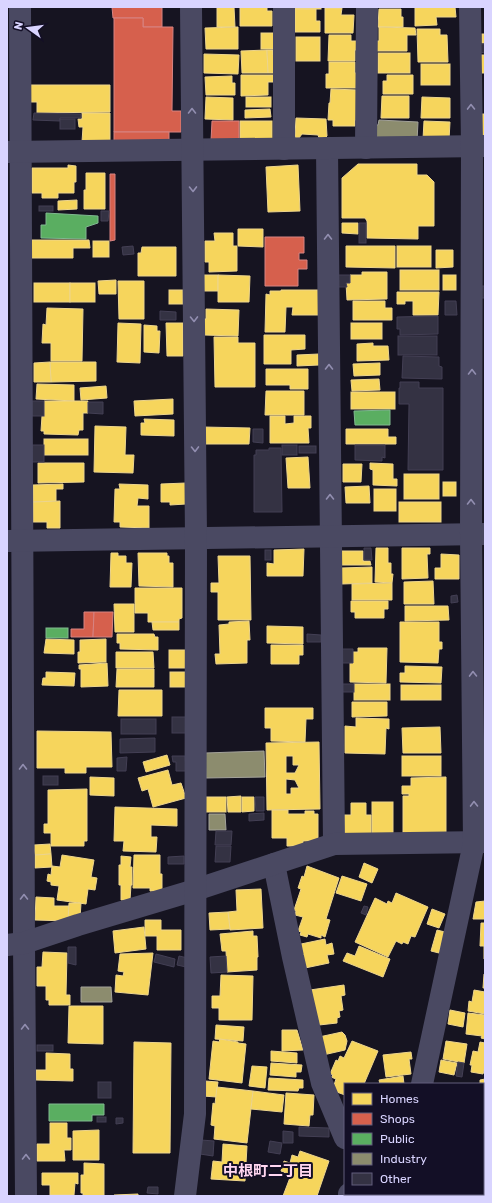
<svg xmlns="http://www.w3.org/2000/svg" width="492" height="1203" viewBox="0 0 492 1203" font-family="Rubik,'Noto Sans JP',sans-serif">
<rect width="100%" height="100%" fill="#161421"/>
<g fill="#f6d55c" stroke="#edd58d" fill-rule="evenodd">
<polygon points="217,7 234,7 235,27 217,27"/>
<polygon points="240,7 267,7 267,11 272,11 272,26 240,26"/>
<rect x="294" y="7" width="27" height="2"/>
<polygon points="415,7 455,7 456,17 436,17 437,25 415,26"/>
<polygon points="325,8 342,8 341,15 354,15 353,33 325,33"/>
<polygon points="295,9 316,9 316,21 320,21 320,32 295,32"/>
<polygon points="379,9 401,9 401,17 403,17 403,27 378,27"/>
<polygon points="238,27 238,49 206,49 205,28"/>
<polygon points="379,27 415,28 416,35 407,35 407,51 375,51 375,41 379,41"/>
<polygon points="417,29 440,29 440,35 447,35 448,62 418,62"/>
<rect x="261" y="33" width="18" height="16"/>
<rect x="482" y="34" width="3" height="9"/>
<polygon points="329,35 351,35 351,41 358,41 357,50 355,50 355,61 328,61"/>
<rect x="296" y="37" width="24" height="24"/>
<polygon points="267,50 268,73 242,73 241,51"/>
<polygon points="267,50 273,50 273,55 279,55 279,73 268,73"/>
<rect x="378" y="53" width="32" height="20"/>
<polygon points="204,54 239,55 238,74 204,73"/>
<rect x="480" y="55" width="5" height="18"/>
<polygon points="329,62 355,62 355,73 362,73 361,88 326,88 326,74 329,74"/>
<rect x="421" y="64" width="29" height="21"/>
<polygon points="241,75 275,75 275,82 268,82 268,95 241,96"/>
<polygon points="387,75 413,75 413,94 383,94 383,81 387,81"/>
<polygon points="232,76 232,83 235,83 235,95 206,95 205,77"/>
<polygon points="30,85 110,85 110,112 37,113 37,102 31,102"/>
<polygon points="331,89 358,90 358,120 355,120 355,126 333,126 333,120 328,120 329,103 330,103"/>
<polygon points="382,96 409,96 409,118 381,118"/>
<polygon points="206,97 233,98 233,120 205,119"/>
<rect x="246" y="97" width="25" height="10"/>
<polygon points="422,97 450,98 450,118 421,118"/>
<polygon points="270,109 271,117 245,118 245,110"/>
<polygon points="82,113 110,113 110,142 82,142 83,127 79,127 78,119 82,119"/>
<polygon points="480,114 485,114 485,141 483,141"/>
<polygon points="296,118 326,119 327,136 325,138 319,138 318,135 302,134 299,138 296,138 295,136"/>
<rect x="240" y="121" width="32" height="20"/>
<polygon points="424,121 450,122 449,140 423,139"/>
<polygon points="358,164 417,164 417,175 427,175 434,182 434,226 418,226 418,239 367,238 367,221 365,218 342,218 342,178"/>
<polygon points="68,165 76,166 76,182 74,182 74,193 58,193 58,198 42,198 42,193 32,193 32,168 68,168"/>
<polygon points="298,165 300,211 268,212 266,167"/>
<polygon points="86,173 105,173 105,209 84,209 84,190 86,190"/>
<polygon points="77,200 77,209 58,210 58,201"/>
<polygon points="342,223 358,223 358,234 342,233"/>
<polygon points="238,229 263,229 263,247 238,246"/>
<polygon points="214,233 233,233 233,246 237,246 237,271 209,272 209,262 205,262 205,241 215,241"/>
<polygon points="31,240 89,240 90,248 73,248 73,258 31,258"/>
<rect x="93" y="241" width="16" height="16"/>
<polygon points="346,246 395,246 395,268 346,267"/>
<rect x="397" y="246" width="34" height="21"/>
<polygon points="142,247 176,247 176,276 138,276 138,253 141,253"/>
<polygon points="436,250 453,250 453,267 436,268"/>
<rect x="400" y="270" width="39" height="20"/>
<polygon points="362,272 387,272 387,299 347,300 346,283 350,283 350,275 362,275"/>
<rect x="204" y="275" width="14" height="16"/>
<polygon points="218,275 250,276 249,302 218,302"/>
<rect x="443" y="275" width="13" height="15"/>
<polygon points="116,280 116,294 99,294 98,281"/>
<polygon points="118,281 144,281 144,319 119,319"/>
<rect x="34" y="283" width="36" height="19"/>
<rect x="70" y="283" width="25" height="19"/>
<rect x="169" y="290" width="14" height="14"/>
<polygon points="281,290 322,290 322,315 292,315 293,307 286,307 285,332 265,332 266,294 270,295 270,291 281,291"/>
<polygon points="397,292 439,292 438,315 413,315 413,301 405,301 405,304 397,304"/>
<polygon points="353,301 385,301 385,308 392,308 392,320 353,320"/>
<polygon points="47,308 83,309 82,361 51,361 51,343 42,343 43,324 46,325"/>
<polygon points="206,309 239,310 238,336 204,335 204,319 206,319"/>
<polygon points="118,323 141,324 140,363 117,362"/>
<polygon points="166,323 183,323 183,356 167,356"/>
<rect x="351" y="323" width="31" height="16"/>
<polygon points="144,325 157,326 157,331 160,331 159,353 144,352"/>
<polygon points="264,335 305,335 305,349 291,350 291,364 264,364"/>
<polygon points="214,337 238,337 238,343 255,343 255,387 215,387"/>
<polygon points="373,343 373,346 388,346 389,360 357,361 357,344"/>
<polygon points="319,354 319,365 297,366 297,355"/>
<polygon points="50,362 96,362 96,381 51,382"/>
<polygon points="50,362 51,382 34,382 34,363"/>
<polygon points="380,363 380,375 354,376 353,364"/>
<polygon points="266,369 308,369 308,389 290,389 290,385 266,385"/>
<polygon points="379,379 380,390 352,391 351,380"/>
<polygon points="37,384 74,385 74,401 36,399"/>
<polygon points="106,386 107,398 81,400 80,388"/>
<polygon points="266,391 304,391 304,415 265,415"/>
<rect x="351" y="392" width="44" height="17"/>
<polygon points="173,399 173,414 135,416 134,401"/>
<polygon points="44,401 88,401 88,413 83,413 83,430 79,430 78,435 44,434 44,431 41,431 42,416 44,416"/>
<polygon points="270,416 285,416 285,424 294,423 294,416 311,416 311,428 308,428 309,443 270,443"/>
<polygon points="144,419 174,420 174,436 141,435 141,423 145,423"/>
<polygon points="95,426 126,427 125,455 134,455 133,473 94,472"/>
<polygon points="203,427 250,428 249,444 203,444"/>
<polygon points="346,429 388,429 388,437 396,437 396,444 346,444"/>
<rect x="44" y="439" width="44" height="16"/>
<polygon points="308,457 310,488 288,488 286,458"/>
<polygon points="38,463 84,463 84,482 38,483"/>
<polygon points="370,463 393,464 393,479 397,479 397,486 373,485 373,470 370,469"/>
<polygon points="343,464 362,464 361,482 343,482"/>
<rect x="404" y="474" width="35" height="25"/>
<rect x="443" y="482" width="13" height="14"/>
<polygon points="186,483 186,504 170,505 170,502 161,502 161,484"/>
<polygon points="63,484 63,489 56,489 56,501 33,502 33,485"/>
<polygon points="119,484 148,485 148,499 138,498 137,506 149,506 149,528 120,527 120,522 114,522 115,489 120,489"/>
<polygon points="369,486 370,503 346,503 345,487"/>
<rect x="374" y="489" width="22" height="22"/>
<polygon points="60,501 60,528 47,528 47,522 33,522 33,502"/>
<rect x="399" y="502" width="42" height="20"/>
<polygon points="376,548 388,548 388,563 391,563 391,574 393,574 392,583 375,582"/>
<polygon points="402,548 430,548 430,554 427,554 428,578 402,579"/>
<polygon points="304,549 303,576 267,576 267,563 274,564 274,550"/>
<polygon points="339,551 363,551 363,561 370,561 371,565 338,565"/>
<polygon points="111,553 118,553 118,556 126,556 126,563 132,563 131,587 110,587"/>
<polygon points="138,553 167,553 167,556 169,556 169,563 173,563 173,587 139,586"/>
<polygon points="441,554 459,555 459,579 435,579 435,568 441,568"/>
<polygon points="218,556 250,556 251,620 218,620 218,592 211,592 211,583 219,583"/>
<polygon points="372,567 372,583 342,584 341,568"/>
<polygon points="433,581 434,604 404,604 404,582"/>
<polygon points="392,583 392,600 352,600 352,584"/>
<polygon points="135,588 182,588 182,618 179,619 179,622 148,622 148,613 135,613"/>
<polygon points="351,601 388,601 388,609 384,609 384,618 355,618 355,612 351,612"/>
<polygon points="114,604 134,604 134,632 115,632"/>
<polygon points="405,606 448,606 449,620 405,621"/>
<polygon points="249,621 250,640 247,640 247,663 216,664 215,654 220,654 219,625 229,624 229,622"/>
<polygon points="152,622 179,622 179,630 153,630"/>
<polygon points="400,622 439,622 439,642 442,642 442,649 439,649 438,663 400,662"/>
<polygon points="267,626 303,627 303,644 267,643"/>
<polygon points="117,634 154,634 155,637 158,637 158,650 120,649 120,643 117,643"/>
<polygon points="46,639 74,640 74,654 44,653"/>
<polygon points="106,639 106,662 78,663 78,652 80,652 80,640"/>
<polygon points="271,645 303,645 303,655 299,655 299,664 271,664"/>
<polygon points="358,648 387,648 386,683 350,682 350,663 353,663 353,652 358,652"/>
<rect x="169" y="650" width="17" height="18"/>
<polygon points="116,652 153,652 154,668 116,668"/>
<polygon points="107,663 108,686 81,687 81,669 79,669 79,665"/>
<polygon points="405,666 442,667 441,683 400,682 400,673 405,673"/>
<polygon points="117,669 154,669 154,687 116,687"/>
<polygon points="46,672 75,673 74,686 42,685 43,678 46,678"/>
<rect x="170" y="672" width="16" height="15"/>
<rect x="354" y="684" width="36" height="16"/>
<rect x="401" y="685" width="40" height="15"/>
<polygon points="119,690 162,690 162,716 118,716"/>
<polygon points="352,702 387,702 387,716 352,717"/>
<polygon points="265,708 313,708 313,719 306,719 305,742 271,741 271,728 265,728"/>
<polygon points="356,718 389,719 389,729 386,728 385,754 345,753 345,726 356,727"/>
<polygon points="440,727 441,753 403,753 402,728"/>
<polygon points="37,731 111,732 112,767 86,767 86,773 65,773 65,768 37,768"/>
<path d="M319,742L320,809L267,810L266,743ZM286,756H293V765H299L295,773H286ZM286,779L295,780L299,788H291V794H286Z"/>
<polygon points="167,755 170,765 146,772 143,762"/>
<rect x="402" y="756" width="39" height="20"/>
<polygon points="168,770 172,785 181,783 186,798 153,807 148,789 142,791 138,778"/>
<polygon points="90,777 114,778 114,796 90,795"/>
<polygon points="446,777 446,834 403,834 403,796 409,796 409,794 402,794 402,786 411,786 411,778"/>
<polygon points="87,789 87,841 84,841 84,846 51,846 51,833 44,833 44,824 48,824 48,790"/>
<polygon points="241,796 241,812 228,812 227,797"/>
<rect x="204" y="797" width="22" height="15"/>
<polygon points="242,797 254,797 254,811 242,812"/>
<rect x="372" y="802" width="21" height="34"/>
<polygon points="351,803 366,803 366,815 371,815 371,836 344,836 344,815 351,815"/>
<polygon points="115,807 177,809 177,826 151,825 151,837 157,837 156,852 123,851 124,841 114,841"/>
<polygon points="272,810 288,810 288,814 305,814 305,811 314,811 314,814 318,814 318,841 303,841 303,846 287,846 287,838 272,838"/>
<polygon points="50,844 51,854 35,855 34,845"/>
<polygon points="51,854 52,867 35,868 35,855"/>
<polygon points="62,855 94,860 91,877 97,878 95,890 88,889 86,904 57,900 59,886 51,885 51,882 47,881 48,874 51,875 52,866 60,867"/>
<polygon points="134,855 160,855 160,874 162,874 162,891 150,891 150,888 133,888"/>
<polygon points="121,856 131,857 130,867 132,867 132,885 131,885 130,900 121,900 121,885 119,885 119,865 121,865"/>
<polygon points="364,863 378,869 372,883 359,877"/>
<polygon points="307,866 339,878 326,919 330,920 325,937 321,935 321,938 308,934 307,937 300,935 301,932 298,931 303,917 295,915 296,911 294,910 301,889 298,888 302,876 304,877"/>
<polygon points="342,876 367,884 361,901 336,893"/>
<polygon points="261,889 263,928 230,930 228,912 237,911 236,890"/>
<polygon points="396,893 428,907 415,937 411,936 408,944 403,942 402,944 396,941 388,957 355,942 375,898 387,904 388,901 392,903"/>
<polygon points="36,897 54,898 54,906 69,906 68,921 35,920"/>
<polygon points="485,901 485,919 473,919 476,902"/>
<polygon points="69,903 81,903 80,919 68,921"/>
<polygon points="432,909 445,914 439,928 427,924"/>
<polygon points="228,912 230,929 210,930 209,913"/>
<polygon points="145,920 161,920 161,930 181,930 181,950 157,950 157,936 145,936"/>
<polygon points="481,923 485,923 485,959 484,959 484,946 480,946"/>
<polygon points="144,927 146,949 115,953 113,931"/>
<polygon points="437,930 445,932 439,953 431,951"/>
<polygon points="253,931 253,936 257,936 258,957 257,957 257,970 227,972 226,951 222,951 220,934"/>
<polygon points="325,939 326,945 332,943 334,954 327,955 329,963 305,968 301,944"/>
<polygon points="359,946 390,959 383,977 343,961 347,953 355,956"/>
<polygon points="43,952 67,953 66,995 70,995 70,1005 49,1005 49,1000 46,1000 46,986 37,986 37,967 42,967"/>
<polygon points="153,953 148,995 115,992 116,975 123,976 124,972 118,971 120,954"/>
<polygon points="484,974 485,974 485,988 483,988"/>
<polygon points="221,975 253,976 252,1020 219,1020 219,1008 212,1008 212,996 220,996"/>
<polygon points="344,985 345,995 341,996 343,1010 339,1011 340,1017 337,1018 337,1023 319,1025 310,990"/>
<polygon points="474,990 485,992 485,1014 468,1011 469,1001 472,1002"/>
<polygon points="69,1006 103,1006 103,1044 68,1043"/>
<polygon points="450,1010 465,1013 463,1027 448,1024"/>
<polygon points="468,1013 485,1015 485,1039 481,1038 482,1036 466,1034"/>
<polygon points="216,1025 244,1027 243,1041 215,1039"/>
<polygon points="282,1030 297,1030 303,1050 282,1051"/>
<polygon points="342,1032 345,1035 347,1041 345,1050 323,1055 319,1037"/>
<polygon points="220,1039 238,1042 238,1043 246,1044 242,1083 209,1079 213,1041 219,1042"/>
<polygon points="352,1041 378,1051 364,1084 345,1084 345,1095 334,1091 333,1088 336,1079 331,1077 333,1075 330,1074 336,1060 338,1061 340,1056 344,1058"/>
<polygon points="446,1041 467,1044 464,1063 443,1059"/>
<polygon points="134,1042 171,1043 170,1153 133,1153"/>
<polygon points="480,1042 485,1043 485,1067 483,1074 471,1072 472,1065 470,1065 473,1051 478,1052"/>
<polygon points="271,1051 297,1053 297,1063 271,1061"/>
<polygon points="411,1052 412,1059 409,1059 411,1074 386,1077 383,1055"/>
<polygon points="46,1053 70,1054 70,1069 73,1069 73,1081 36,1080 36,1070 46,1070"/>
<polygon points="441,1060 457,1063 454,1075 439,1072"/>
<polygon points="271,1063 302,1065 301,1072 296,1072 296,1077 270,1075"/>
<polygon points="252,1066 267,1067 265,1088 249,1086"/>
<polygon points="403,1076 404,1084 380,1084 379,1080"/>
<polygon points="269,1078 303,1080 303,1088 299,1088 298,1091 268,1090"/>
<polygon points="485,1079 485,1094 483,1094 483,1084 480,1084 480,1080"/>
<polygon points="205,1081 218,1082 216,1097 203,1096"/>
<polygon points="217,1087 253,1091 247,1143 214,1139 215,1126 211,1125 213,1103 215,1104"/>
<polygon points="253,1091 284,1095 282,1112 251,1109"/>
<polygon points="286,1093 314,1095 313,1115 310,1115 309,1126 284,1124"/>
<polygon points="50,1123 67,1123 67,1138 71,1138 71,1150 64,1150 65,1161 37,1161 37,1144 50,1144"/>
<polygon points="99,1130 99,1160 73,1160 73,1131"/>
<rect x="483" y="1135" width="2" height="13"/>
<polygon points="223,1144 247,1146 245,1181 211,1179 213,1161 222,1162"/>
<polygon points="300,1151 329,1161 317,1196 283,1196 291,1175 281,1171 284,1161 290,1163 292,1155 298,1157"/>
<polygon points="84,1163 104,1164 104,1196 83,1196 83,1193 81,1193 81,1175 84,1175"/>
<polygon points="42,1173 78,1173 78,1184 75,1183 74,1195 50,1195 50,1185 42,1185"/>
<polygon points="138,1194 138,1196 114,1196 114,1195"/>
<rect x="357" y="1194" width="36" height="2"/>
</g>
<g fill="#d6604d" stroke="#d78382">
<polygon points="112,7 162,7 162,27 143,27 143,18 113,18"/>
<polygon points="114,18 143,18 143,27 173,27 172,111 181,111 181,132 114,132"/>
<polygon points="212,121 239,121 239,141 211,141"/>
<rect x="114" y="132" width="55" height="12"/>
<polygon points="110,174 115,174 115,240 110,241"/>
<polygon points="265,237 304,237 304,253 299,253 299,260 307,260 307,269 298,269 298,286 265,286"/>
<polygon points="84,612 94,612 93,637 71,637 71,629 84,629"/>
<polygon points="94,612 113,612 112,637 93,637"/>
</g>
<g fill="#5aae61" stroke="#80b990">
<polygon points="46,213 98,216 98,223 86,227 86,239 41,238 41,225 46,225"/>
<polygon points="390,410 390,425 355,425 354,411"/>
<rect x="46" y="628" width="22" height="10"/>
<polygon points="49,1104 104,1104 104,1115 92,1115 92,1121 49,1121"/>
</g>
<g fill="#8c8c6e" stroke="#a3a29a">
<polygon points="379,120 418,122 417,141 375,137 375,125 378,125"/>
<polygon points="264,751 265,777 206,778 205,753"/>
<polygon points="209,814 225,814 226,830 209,830"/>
<polygon points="81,987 111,987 112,1002 81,1002"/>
</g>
<g fill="#343243" stroke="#433f54">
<polygon points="480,44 485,44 485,53 480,52"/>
<polygon points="34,113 81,114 81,118 60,118 60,121 33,120"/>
<rect x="60" y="119" width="15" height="10"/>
<rect x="39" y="206" width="14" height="5"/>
<polygon points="101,211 109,211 108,221 101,221"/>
<rect x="359" y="223" width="7" height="20"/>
<polygon points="133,246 134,254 123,255 122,247"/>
<polygon points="336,275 350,275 350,283 346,283 347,287 336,287"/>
<polygon points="482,286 485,286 485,298 481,298"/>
<polygon points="445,301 456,301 457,315 445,315"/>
<polygon points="160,311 176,312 176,320 160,320"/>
<polygon points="438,316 438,334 400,335 400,329 397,329 397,317"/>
<rect x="398" y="336" width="39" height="19"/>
<polygon points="403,356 439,357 439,366 442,367 442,379 402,378"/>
<polygon points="400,382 419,382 419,388 443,388 443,470 408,470 409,404 399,404 399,388 400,388"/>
<rect x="32" y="401" width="12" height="15"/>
<polygon points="88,402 103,402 103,414 88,413"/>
<polygon points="253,429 263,429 263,443 253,442"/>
<rect x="32" y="445" width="12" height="17"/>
<rect x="282" y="445" width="15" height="10"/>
<polygon points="355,445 385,445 385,458 382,457 382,461 355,460"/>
<rect x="299" y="446" width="17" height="7"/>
<polygon points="269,448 281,448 282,512 254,512 254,455 256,455 256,450 269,450"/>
<polygon points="364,548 371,548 372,560 364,560"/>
<rect x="265" y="550" width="6" height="10"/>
<polygon points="457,595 458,602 451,603 451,596"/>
<polygon points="307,634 321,635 321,642 307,642"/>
<polygon points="341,649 353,649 353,663 340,663"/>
<rect x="339" y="684" width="15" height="8"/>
<rect x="172" y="717" width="15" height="16"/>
<rect x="121" y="719" width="35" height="15"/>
<polygon points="155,738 155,752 120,753 120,739"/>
<polygon points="172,756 185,756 186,771 176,771 176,762 173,762"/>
<polygon points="127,757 126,771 117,771 117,758"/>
<rect x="43" y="776" width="15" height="9"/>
<polygon points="255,797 264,797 264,811 256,811"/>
<polygon points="264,813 264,820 249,821 249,814"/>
<polygon points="216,831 232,831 231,845 215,845"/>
<polygon points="216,846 231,846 230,862 215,862"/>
<polygon points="184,856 184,864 168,864 168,857"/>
<polygon points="364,906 368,907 366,915 361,913"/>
<polygon points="68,947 76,947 76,965 68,963"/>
<polygon points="156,954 175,959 174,967 154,962"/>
<polygon points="179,956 188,958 186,967 177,965"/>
<polygon points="226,956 227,972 211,973 210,957"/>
<rect x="37" y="1045" width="16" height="6"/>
<polygon points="458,1062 464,1063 462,1077 456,1076"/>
<rect x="98" y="1082" width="13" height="16"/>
<rect x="97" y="1117" width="9" height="5"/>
<polygon points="116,1118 123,1118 123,1123 116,1124"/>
<polygon points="299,1127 329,1128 329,1137 299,1136"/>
<polygon points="283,1131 293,1132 293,1143 283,1143"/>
<polygon points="201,1140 214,1141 213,1156 200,1154"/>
<polygon points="270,1141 282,1143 280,1154 268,1152"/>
<polygon points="148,1187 158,1187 158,1194 147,1193"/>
</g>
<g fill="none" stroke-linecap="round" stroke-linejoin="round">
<g stroke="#4a4962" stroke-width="22">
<polyline points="20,7 24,943 26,1196"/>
<polyline points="284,7 284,149"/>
<polyline points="327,148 334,844"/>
<polyline points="366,148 367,7"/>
<polyline points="7,152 485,146"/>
<polyline points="8,541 485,534"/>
<polyline points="274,864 293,957 322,1083 345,1138"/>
<polyline points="7,945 24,943 78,925 195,890 334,844 485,842"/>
<polyline points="422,1084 474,843 471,534 472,146 470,7"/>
<polyline points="439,1194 439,1196"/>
<polyline points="185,1196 195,1114 196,538 191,7"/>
<polyline points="349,1196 349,1194"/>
</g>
</g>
<defs><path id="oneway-chevron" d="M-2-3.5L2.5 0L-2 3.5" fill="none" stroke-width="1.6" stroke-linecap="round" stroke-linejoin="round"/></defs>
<g stroke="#928eb0">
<use href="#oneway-chevron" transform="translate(471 107) rotate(-91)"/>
<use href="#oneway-chevron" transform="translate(192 111) rotate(-90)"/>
<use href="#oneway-chevron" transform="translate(193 189) rotate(89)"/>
<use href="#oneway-chevron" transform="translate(328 237) rotate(-90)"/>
<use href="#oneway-chevron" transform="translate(194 319) rotate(89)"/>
<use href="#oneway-chevron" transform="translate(329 367) rotate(-90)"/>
<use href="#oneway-chevron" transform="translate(472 372) rotate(-90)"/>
<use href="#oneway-chevron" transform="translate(195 449) rotate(89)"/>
<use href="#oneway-chevron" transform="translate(330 497) rotate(-90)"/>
<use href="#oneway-chevron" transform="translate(471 502) rotate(-90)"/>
<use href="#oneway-chevron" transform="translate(473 674) rotate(-91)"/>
<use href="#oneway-chevron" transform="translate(23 767) rotate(-90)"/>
<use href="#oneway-chevron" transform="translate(474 804) rotate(-91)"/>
<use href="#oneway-chevron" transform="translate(24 897) rotate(-90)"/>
<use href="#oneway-chevron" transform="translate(25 1027) rotate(-90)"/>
<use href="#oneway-chevron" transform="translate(26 1157) rotate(-90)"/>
</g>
<g text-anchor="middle" stroke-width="4" stroke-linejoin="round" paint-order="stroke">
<g font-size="15" font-weight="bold" fill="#ffd6f0" stroke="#130f26">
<text x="268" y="1176">中根町二丁目</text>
</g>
</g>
<rect width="492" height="1203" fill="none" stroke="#d9d4ff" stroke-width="16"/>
<rect x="344" y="1083" width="140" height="112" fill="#130f26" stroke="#625e7d"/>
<rect x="352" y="1093" width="20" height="12" fill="#f6d55c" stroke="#625e7d"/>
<text x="380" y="1103" font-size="12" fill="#d9d4ff">Homes</text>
<rect x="352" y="1113" width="20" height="12" fill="#d6604d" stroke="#625e7d"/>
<text x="380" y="1123" font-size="12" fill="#d9d4ff">Shops</text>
<rect x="352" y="1133" width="20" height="12" fill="#5aae61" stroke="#625e7d"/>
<text x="380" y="1143" font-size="12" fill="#d9d4ff">Public</text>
<rect x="352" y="1153" width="20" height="12" fill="#8c8c6e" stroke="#625e7d"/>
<text x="380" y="1163" font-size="12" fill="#d9d4ff">Industry</text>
<rect x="352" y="1173" width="20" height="12" fill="#343243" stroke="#625e7d"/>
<text x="380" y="1183" font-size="12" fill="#d9d4ff">Other</text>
<g transform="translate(28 28) rotate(284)" stroke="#130f26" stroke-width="3" paint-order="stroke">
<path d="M0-3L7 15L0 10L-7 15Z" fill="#d9d4ff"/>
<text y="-6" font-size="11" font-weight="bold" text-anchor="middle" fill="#d9d4ff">N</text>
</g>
</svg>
